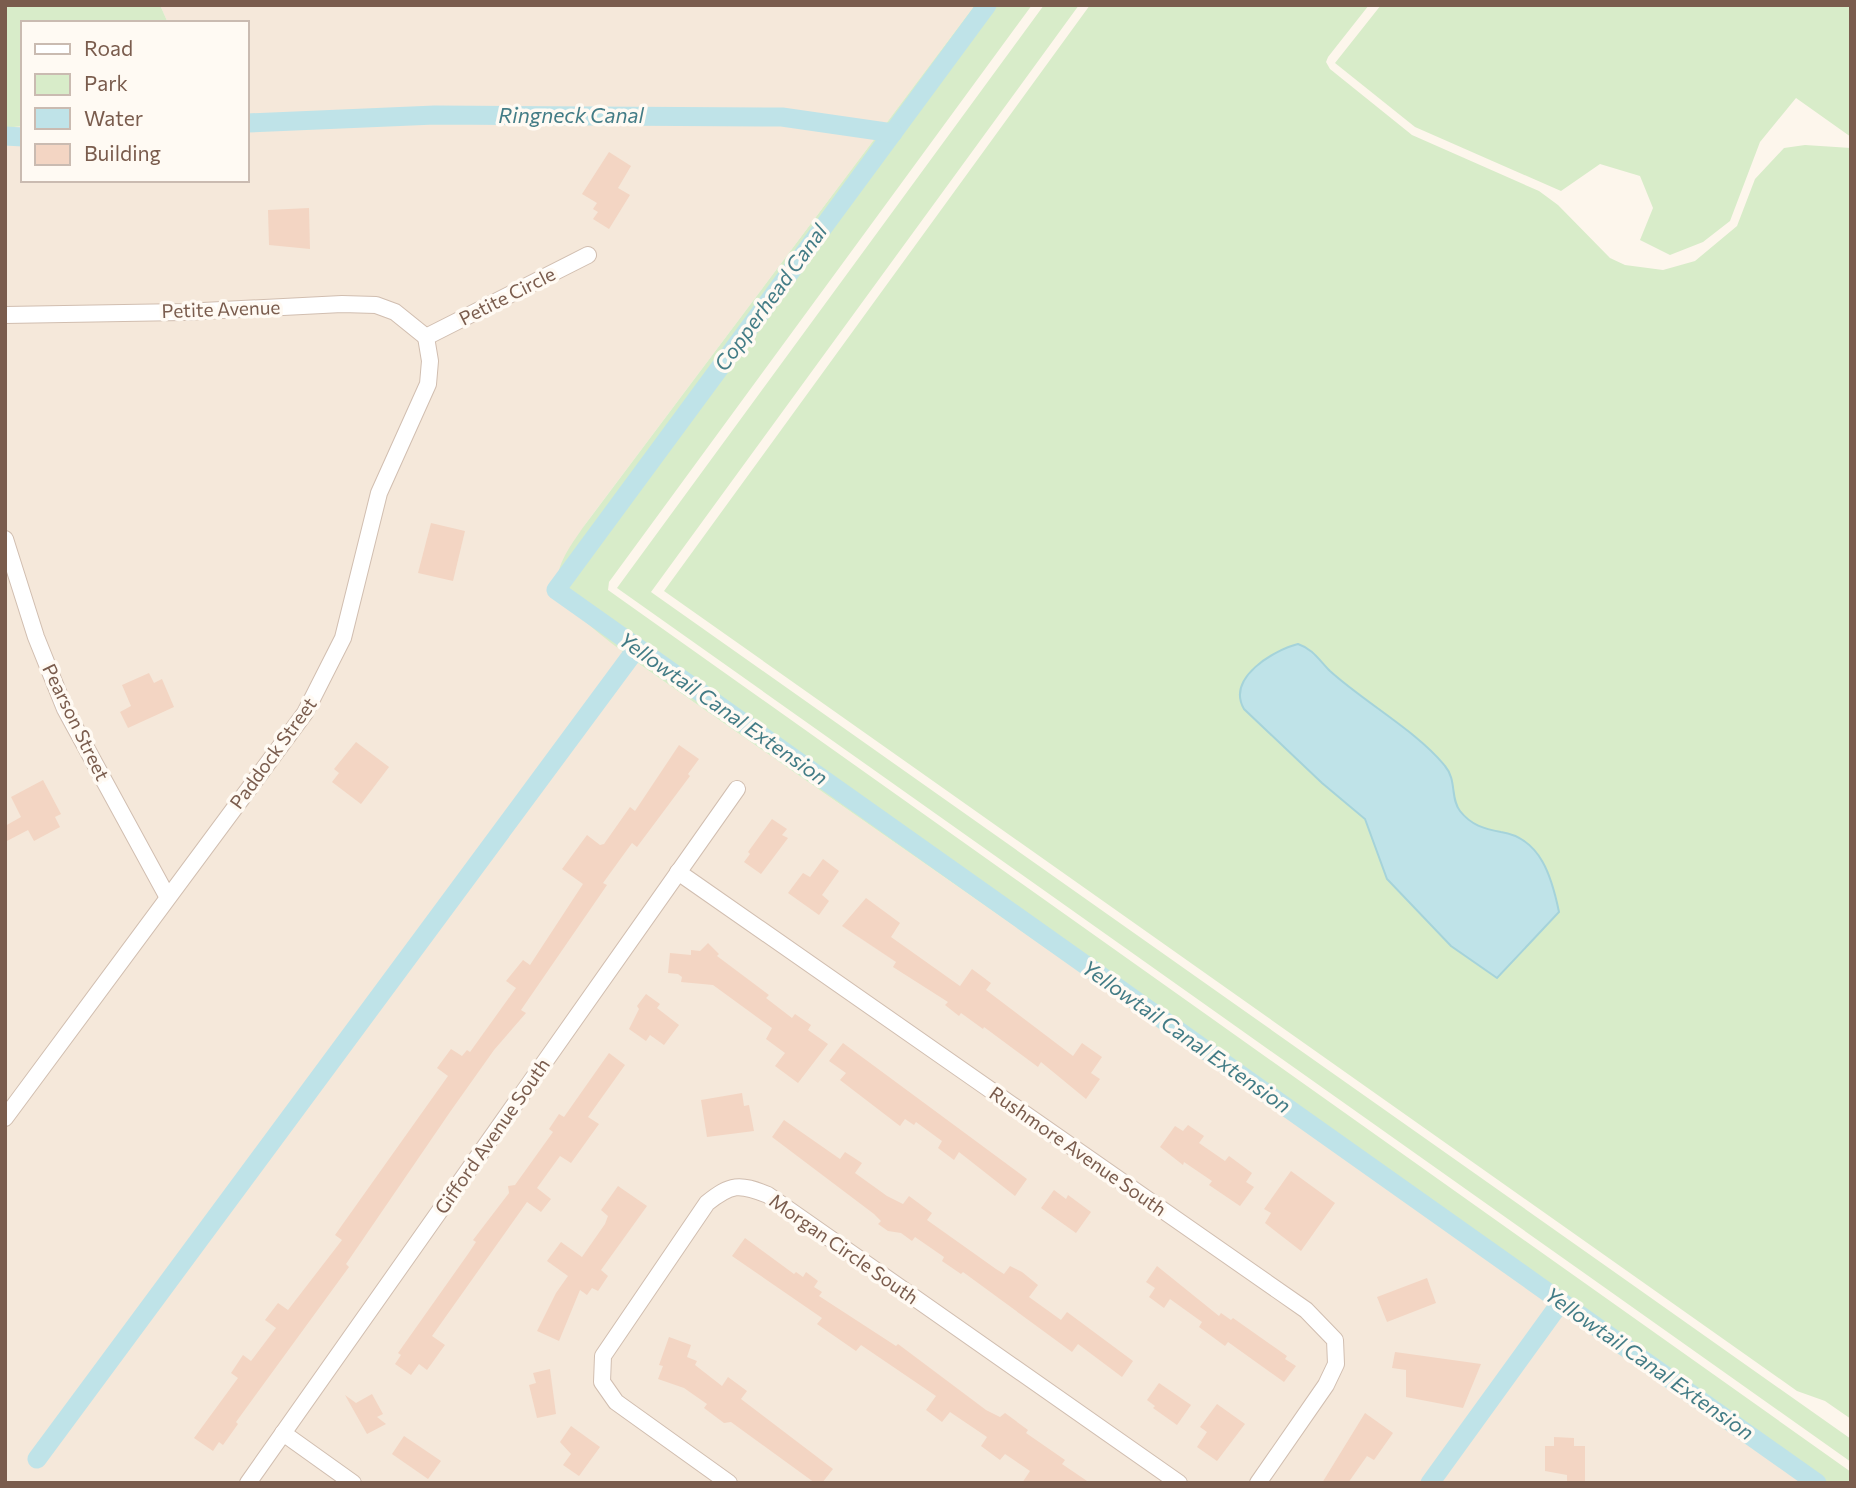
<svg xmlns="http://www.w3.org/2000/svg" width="1856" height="1488" viewBox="0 0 1856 1488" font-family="Commissioner,sans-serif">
<rect width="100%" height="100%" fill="#fdf6ec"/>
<polygon fill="#f5e8da" points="160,5 975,5 584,526 566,603 632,659 1812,1483 5,1483 5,128 23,126 23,180 247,180 247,23 168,23"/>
<g fill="#d8ecc9">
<polygon points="5,5 160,5 168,23 23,23 23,126 5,128"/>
<path d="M975,5H1032L609,582L608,590L1851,1472V1483H1812L632,659C610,641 561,609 558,581C557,562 574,541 584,526Z"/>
<polygon points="1044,5 1079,5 651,592 1851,1439 1851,1462 617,588"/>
<polygon points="1090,5 1369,5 1328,57 1326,62 1330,69 1412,135 1539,191 1558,205 1610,258 1625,265 1663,270 1695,261 1737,226 1755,179 1784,148 1805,145 1851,148 1851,1419 1825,1401 1797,1391 664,591"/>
<polygon points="1381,5 1851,5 1851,137 1796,98 1760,142 1730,221 1703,242 1670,255 1640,240 1653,208 1640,176 1600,164 1561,191 1415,127 1335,63"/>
</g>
<path fill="#bfe3e8" stroke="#a5d3da" stroke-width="2" d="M1298,644C1313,649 1319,660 1330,671C1364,702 1418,732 1445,766C1457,780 1450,798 1460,811C1471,825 1484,829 1501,832C1541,838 1552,878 1559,912L1497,978L1451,946L1387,879L1365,819L1322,783L1244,709C1226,678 1274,650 1298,644Z"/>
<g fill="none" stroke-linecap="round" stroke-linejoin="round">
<g stroke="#bfe3e8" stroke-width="19">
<polyline points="987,5 556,590 1817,1483"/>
<polyline points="247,123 435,115 782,117 893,133"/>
<polyline points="5,136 23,137"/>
<polyline points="37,1459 637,648"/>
<polyline points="1430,1483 1561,1302"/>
</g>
</g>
<g fill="#f3d5c3">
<polygon points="609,152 631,166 618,188 630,195 609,229 593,219 598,212 593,209 597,203 582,194"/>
<polygon points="309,208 310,249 269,245 268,210"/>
<polygon points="431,523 465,531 453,581 418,573"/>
<polygon points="149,673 154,683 162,679 174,707 128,728 120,712 131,706 122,685"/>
<polygon points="356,742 389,767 361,804 332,782 339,773 334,769"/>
<polygon points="679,745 699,759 688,774 690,776 637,847 632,843 603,883 607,885 521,1010 526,1013 494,1050 450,1112 346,1264 349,1267 236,1422 238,1424 223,1445 219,1442 213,1451 194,1438 238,1378 231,1373 243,1355 251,1361 276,1328 265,1320 278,1303 288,1310 342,1240 335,1235 448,1076 437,1068 451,1049 462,1056 467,1050 470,1052 516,988 506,981 523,960 530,965 583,884 562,869 587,835 600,845 604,844 630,807 635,811"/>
<polygon points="43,780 61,814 55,817 60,827 34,841 28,830 5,842 5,826 21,817 11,797"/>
<polygon points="772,819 787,829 782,835 788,838 761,874 744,862 750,854 748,852"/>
<polygon points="823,859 839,871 822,895 829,901 819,915 788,893 803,873 810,877"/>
<polygon points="866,898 900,923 891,937 960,986 972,969 991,983 986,990 1073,1056 1082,1043 1102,1057 1091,1073 1100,1079 1086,1099 1041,1062 1038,1067 984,1027 983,1029 961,1013 959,1016 945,1005 948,1002 893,967 896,962 842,926"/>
<polygon points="708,943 719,954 717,956 769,995 766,998 792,1018 795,1014 811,1025 808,1030 828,1044 798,1083 775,1066 785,1053 766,1039 772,1028 713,985 681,982 682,977 678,974 668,973 670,953 691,955 691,950 700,951"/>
<polygon points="646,994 660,1004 657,1008 679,1025 664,1045 650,1035 646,1041 629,1029 639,1009 637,1006"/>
<polygon points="843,1043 1027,1179 1015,1196 959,1152 954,1160 938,1148 942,1141 916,1122 914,1125 905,1119 900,1126 840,1080 846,1073 829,1061"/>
<polygon points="609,1053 625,1065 588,1117 599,1124 571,1163 560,1156 537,1188 551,1199 541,1212 527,1202 432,1336 445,1345 427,1370 419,1364 411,1375 395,1364 401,1355 398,1353 468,1254 476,1242 473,1240 509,1193 508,1186 515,1185 553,1132 549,1129 559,1114 564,1117"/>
<polygon points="742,1093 744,1106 749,1105 754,1131 707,1137 701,1100"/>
<polygon points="784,1120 840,1159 845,1152 862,1163 855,1173 887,1196 903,1204 909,1196 932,1213 927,1220 996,1269 1004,1274 1010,1266 1022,1272 1038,1285 1029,1297 1061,1320 1067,1312 1133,1361 1122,1377 1078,1344 1072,1352 963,1272 961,1274 942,1261 944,1257 915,1237 912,1241 901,1233 888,1231 878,1224 881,1221 874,1214 772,1137"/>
<polygon points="1188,1125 1204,1136 1199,1143 1225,1161 1229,1156 1252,1173 1246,1182 1254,1187 1240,1206 1209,1185 1212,1181 1184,1162 1183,1165 1160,1147 1175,1126 1183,1131"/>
<polygon points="1291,1171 1335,1203 1301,1251 1265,1223 1271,1213 1264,1209"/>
<polygon points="618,1186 647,1206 601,1270 608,1276 598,1291 592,1288 587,1295 580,1290 559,1341 537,1331 556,1293 568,1276 547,1261 561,1242 582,1257 605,1224 608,1216 601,1210"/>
<polygon points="1054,1190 1066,1199 1068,1195 1091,1212 1076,1233 1041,1208"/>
<polygon points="745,1238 794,1274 796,1272 803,1277 806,1272 818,1281 814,1287 822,1292 819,1296 896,1346 898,1344 986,1410 1000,1417 1005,1413 1028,1430 1026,1433 1065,1460 1062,1464 1090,1483 1022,1483 1030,1471 1005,1454 1000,1460 981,1446 987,1437 950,1412 942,1422 926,1410 936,1396 861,1345 856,1351 817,1324 822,1318 732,1256"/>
<polygon points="1157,1266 1219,1316 1221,1313 1231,1320 1233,1318 1287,1356 1285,1359 1296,1366 1284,1382 1228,1342 1225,1346 1199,1327 1202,1322 1170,1299 1164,1308 1149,1297 1155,1288 1146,1282"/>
<polygon points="1427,1278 1436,1303 1387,1322 1377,1297"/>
<polygon points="669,1337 691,1345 687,1357 697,1361 695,1365 722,1386 728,1377 747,1391 741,1399 833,1469 822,1483 815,1483 731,1422 724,1423 704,1408 707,1404 684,1388 658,1379 663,1366 659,1365"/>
<polygon points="1395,1352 1481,1364 1463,1408 1406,1397 1406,1370 1392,1368"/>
<polygon points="550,1369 556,1414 537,1418 529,1385 536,1383 533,1373"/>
<polygon points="1159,1383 1191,1405 1177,1425 1153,1408 1155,1406 1147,1400"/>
<polygon points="372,1394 383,1414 377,1417 386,1424 367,1434 345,1395 356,1403"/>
<polygon points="1217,1404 1245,1424 1217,1461 1197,1447 1207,1432 1200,1427"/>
<polygon points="1365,1413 1393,1433 1374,1460 1367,1456 1348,1483 1322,1483"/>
<polygon points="571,1426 600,1447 579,1476 563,1465 571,1454 560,1442"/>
<polygon points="404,1436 441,1461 428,1479 392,1454"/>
<polygon points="1554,1437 1574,1438 1574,1446 1585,1446 1585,1483 1567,1483 1567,1475 1545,1471 1545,1446 1554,1446"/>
</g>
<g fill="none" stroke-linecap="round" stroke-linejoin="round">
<defs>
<g id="minor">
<polyline points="5,315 183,312 342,304 376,305 395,312 426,337"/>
<polyline points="426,337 588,255"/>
<polyline points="5,539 36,637 65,709 167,896"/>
<polyline points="678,872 1306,1310 1335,1340 1336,1364 1326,1385 1258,1483"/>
<polyline points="5,1118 305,713 343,638 379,493 428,384 430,361 426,337"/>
<polyline points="283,1433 353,1483"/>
<polyline points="248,1483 737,789"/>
<path d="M729,1483L616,1402L602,1382L603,1356L707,1203C731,1184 739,1183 768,1195L1179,1483"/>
</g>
</defs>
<use href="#minor" stroke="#d1beb0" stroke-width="18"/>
<use href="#minor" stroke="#fff" stroke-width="16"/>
</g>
<g text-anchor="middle" stroke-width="7" stroke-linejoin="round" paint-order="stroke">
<g font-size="19" fill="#7a5c4d" stroke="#fffaf3">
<text transform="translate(507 296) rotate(-27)" y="7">Petite Circle</text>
<text transform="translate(221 309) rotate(-2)" y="7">Petite Avenue</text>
<text transform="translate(76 722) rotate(64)" y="7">Pearson Street</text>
<text transform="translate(273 753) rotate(-54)" y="7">Paddock Street</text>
<text transform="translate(492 1136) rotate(-55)" y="7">Gifford Avenue South</text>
<text transform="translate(1078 1151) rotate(35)" y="7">Rushmore Avenue South</text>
<text transform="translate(844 1249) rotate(35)" y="7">Morgan Circle South</text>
</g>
<g font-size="21" font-style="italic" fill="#437c86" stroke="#fffaf3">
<text x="571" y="123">Ringneck Canal</text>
<text transform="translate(771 298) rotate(-54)" y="7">Copperhead Canal</text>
<text transform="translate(723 709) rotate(35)" y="7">Yellowtail Canal Extension</text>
<text transform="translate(1186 1037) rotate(35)" y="7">Yellowtail Canal Extension</text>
<text transform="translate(1649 1364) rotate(35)" y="7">Yellowtail Canal Extension</text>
</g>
</g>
<rect width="1856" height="1488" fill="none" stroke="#7a5c4d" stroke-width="14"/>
<rect x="21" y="21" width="228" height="161" fill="#fffaf3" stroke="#cabbb1" stroke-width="2"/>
<rect x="35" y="44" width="35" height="10" fill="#ffffff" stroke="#cabbb1" stroke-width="2"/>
<text x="84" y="56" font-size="21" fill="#7a5c4d">Road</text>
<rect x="35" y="74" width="35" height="21" fill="#d8ecc9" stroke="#cabbb1" stroke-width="2"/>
<text x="84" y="91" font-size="21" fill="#7a5c4d">Park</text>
<rect x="35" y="108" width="35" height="21" fill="#bfe3e8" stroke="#cabbb1" stroke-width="2"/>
<text x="84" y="126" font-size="21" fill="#7a5c4d">Water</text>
<rect x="35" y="144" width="35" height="21" fill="#f3d5c3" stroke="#cabbb1" stroke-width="2"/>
<text x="84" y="161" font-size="21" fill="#7a5c4d">Building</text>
</svg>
